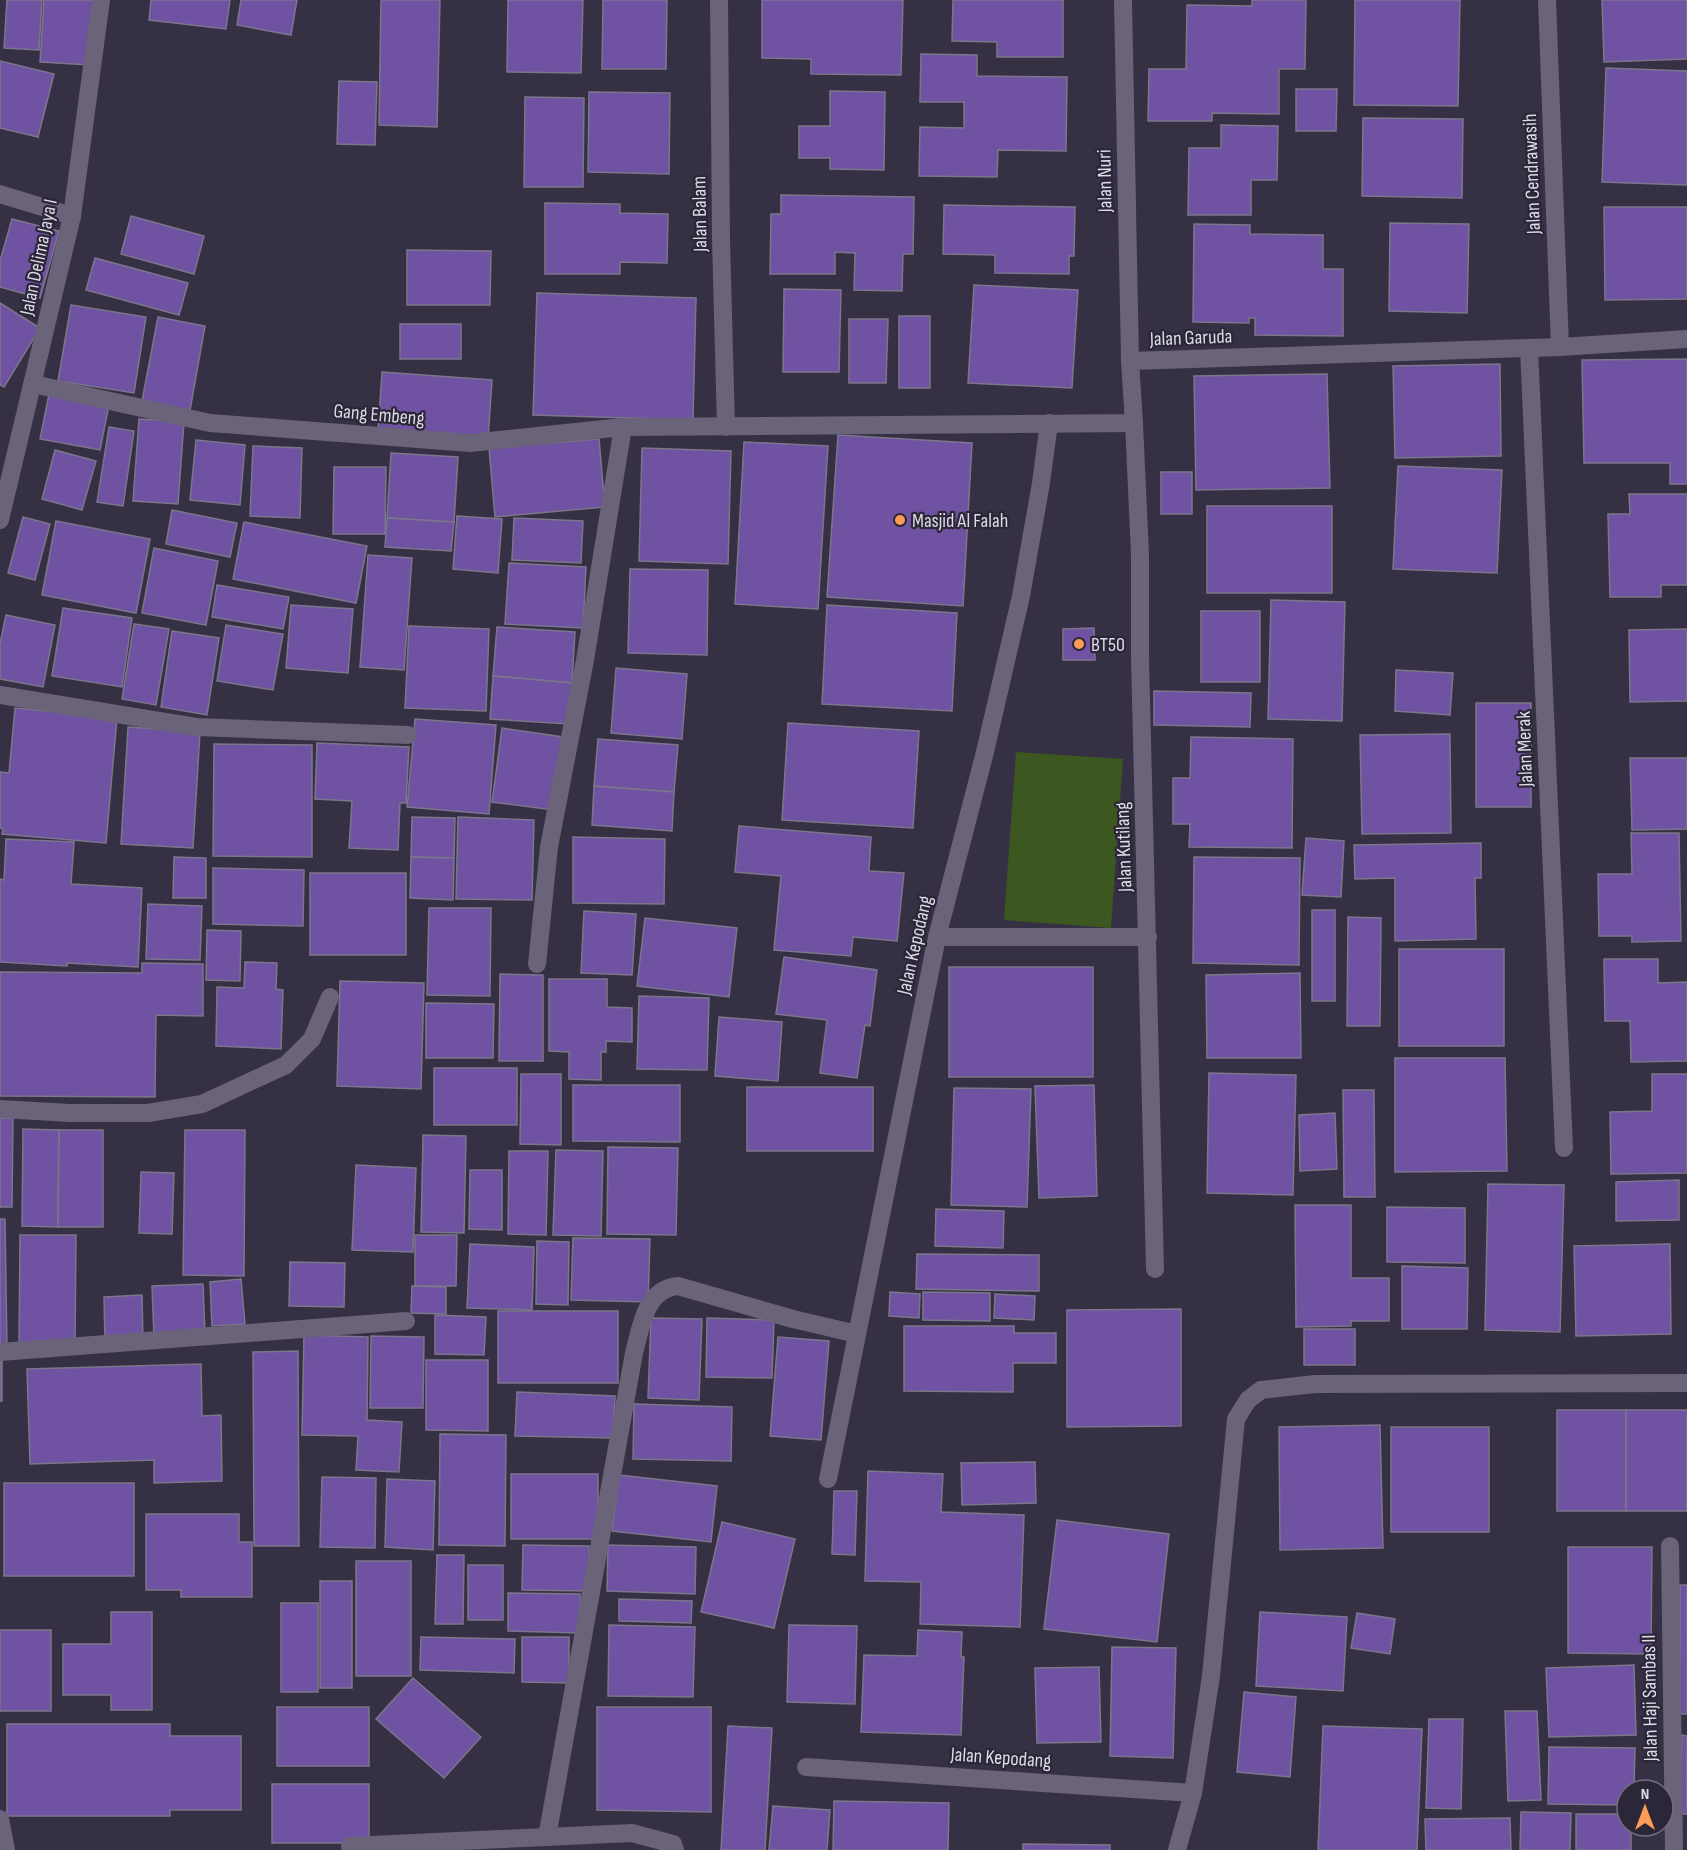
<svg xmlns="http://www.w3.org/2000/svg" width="1687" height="1850" viewBox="0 0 1687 1850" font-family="'Sofia Sans Condensed',sans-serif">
<rect width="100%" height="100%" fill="#353043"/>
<polygon fill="#3d5720" points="1016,752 1123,759 1111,928 1004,920"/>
<g fill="#6f52a1" stroke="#7c768c" stroke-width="1.5">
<polygon points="7,0 42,0 39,50 4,48"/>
<polygon points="44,0 94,0 90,65 40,62"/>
<polygon points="151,0 230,0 226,29 149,20"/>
<polygon points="241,0 297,0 291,35 237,25"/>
<polygon points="381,0 440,0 437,127 379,125"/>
<polygon points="508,0 583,0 581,73 507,72"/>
<polygon points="603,0 667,0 666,69 602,69"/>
<polygon points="762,0 903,0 901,75 811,74 811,59 762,58"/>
<polygon points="953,0 1063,0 1063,57 997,57 997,42 952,41"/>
<polygon points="1252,0 1306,0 1305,69 1279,69 1279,114 1212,113 1212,121 1148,121 1149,69 1186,69 1187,5 1252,6"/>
<polygon points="1355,0 1460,0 1458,106 1354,105"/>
<polygon points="1602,0 1687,0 1687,59 1604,62"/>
<polygon points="921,54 977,55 977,76 1067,77 1066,151 998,150 997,177 919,176 920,127 964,128 964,102 920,102"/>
<polygon points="0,61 54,74 38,137 0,128"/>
<polygon points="1606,68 1687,71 1687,185 1602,182"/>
<polygon points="339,81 377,82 375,145 337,144"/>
<polygon points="1296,89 1337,89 1336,131 1296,131"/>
<polygon points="830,91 885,92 884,170 830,169 830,158 799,158 799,126 830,126"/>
<polygon points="589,92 670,93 669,174 588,172"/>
<polygon points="525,97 584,98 583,187 524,187"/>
<polygon points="1363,118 1463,119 1462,198 1362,196"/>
<polygon points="1221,125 1278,126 1277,180 1251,180 1251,215 1188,215 1189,148 1221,148"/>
<polygon points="781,195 914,197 913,254 903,254 902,291 854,290 855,253 835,252 835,274 770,274 771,214 781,214"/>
<polygon points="545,203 620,204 620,213 668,214 667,263 620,262 620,274 545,274"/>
<polygon points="944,205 1075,207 1074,256 1069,256 1069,274 995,273 995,255 943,254"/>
<polygon points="1604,207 1687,207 1687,299 1605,300"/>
<polygon points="131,216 204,236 194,274 121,254"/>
<polygon points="12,219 59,231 40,298 0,287 0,261"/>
<polygon points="1390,223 1469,224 1467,313 1389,311"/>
<polygon points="1194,224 1250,225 1250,234 1323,235 1323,269 1343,269 1343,336 1255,335 1255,318 1249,318 1249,323 1193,322"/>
<polygon points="407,250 491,251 490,305 407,305"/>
<polygon points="95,258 188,283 179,315 86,290"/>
<polygon points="974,285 1078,290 1072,388 968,383"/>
<polygon points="784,289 841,290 839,372 783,372"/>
<polygon points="537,293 696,298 693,420 533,415"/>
<polygon points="0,303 40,328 4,387 0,385"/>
<polygon points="71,305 146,317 134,393 58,381"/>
<rect x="899" y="316" width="31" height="72"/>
<polygon points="158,317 205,326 190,410 142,401"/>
<polygon points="849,319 888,319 886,383 849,383"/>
<rect x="400" y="324" width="61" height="35"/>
<polygon points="1687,359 1687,484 1670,484 1670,463 1584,463 1582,360"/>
<polygon points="1500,364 1501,456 1395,458 1393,366"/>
<polygon points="382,372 492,380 488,440 378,432"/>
<polygon points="1327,374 1330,488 1196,490 1194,376"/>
<polygon points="49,394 109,405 100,450 40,439"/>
<polygon points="139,419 184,422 178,504 133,501"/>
<polygon points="109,427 134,431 123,506 97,502"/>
<polygon points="838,435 972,443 963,606 827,597"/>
<polygon points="599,439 605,507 495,517 489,448"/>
<polygon points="196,440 245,445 240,505 190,500"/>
<polygon points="744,442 828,446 818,609 735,604"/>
<polygon points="253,446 302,448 300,518 250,516"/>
<polygon points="642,448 731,451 728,564 639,561"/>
<polygon points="55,450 96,461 82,510 42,499"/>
<polygon points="391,453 458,457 454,522 387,518"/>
<polygon points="1398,466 1502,470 1497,573 1393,569"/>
<polygon points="334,467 386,467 385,534 333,534"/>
<rect x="1161" y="472" width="31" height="42"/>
<polygon points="1629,494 1687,494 1687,585 1661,585 1661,597 1610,597 1608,514 1630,514"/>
<rect x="1207" y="506" width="125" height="87"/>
<polygon points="172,510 237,523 230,557 166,544"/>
<polygon points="457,516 502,519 498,573 453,569"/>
<polygon points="23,517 50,524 35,580 8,573"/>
<polygon points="387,518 454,522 451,551 385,547"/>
<polygon points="514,518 583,521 581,563 512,560"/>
<polygon points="56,521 150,539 136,613 42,595"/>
<polygon points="244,522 367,546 356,603 233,579"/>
<polygon points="154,548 218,561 206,625 142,613"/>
<polygon points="368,555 412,558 404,670 360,667"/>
<polygon points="509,563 586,567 583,628 505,624"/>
<polygon points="630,569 708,570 707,655 628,653"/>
<polygon points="217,585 289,597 283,629 212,617"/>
<polygon points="1271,600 1345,602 1342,721 1268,719"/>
<polygon points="291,605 353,609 348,673 286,668"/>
<polygon points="827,605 957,613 952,711 822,704"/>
<polygon points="63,608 132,618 122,687 52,676"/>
<rect x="1201" y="611" width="59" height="71"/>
<polygon points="6,615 55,625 43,687 0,679 0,644"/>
<polygon points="134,624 169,629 156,705 122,699"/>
<polygon points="226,625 283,634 273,690 217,681"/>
<polygon points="409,626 489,629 486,711 405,708"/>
<polygon points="497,627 575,632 572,683 493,676"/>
<polygon points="1094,628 1095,660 1063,660 1063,629"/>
<polygon points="1687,629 1687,701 1630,702 1629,630"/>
<polygon points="172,631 219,638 207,715 161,707"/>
<polygon points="616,668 687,674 682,739 611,733"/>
<polygon points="1396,670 1453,673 1450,715 1395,711"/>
<polygon points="493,676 572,683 569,724 490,719"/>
<polygon points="1154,691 1251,693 1250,727 1154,725"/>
<rect x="1476" y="703" width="55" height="104"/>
<polygon points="15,708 117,718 106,843 2,834 3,829 0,828 0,772 9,773"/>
<polygon points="415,719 496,725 489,814 407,807"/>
<polygon points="788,723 919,731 913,828 782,820"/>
<polygon points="128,727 200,732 193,848 121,844"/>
<polygon points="502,728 563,737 553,810 492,802"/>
<polygon points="1450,734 1451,833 1362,834 1360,735"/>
<polygon points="1191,737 1293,739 1292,848 1189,847 1190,824 1173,824 1173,778 1190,778"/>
<polygon points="598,739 678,745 674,792 594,786"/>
<polygon points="317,743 409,747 406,803 400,803 398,850 349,848 352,801 315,799"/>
<polygon points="214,744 312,745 312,857 213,856"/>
<polygon points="1630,758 1687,758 1687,829 1632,830"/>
<polygon points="594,786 674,792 672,831 592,825"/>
<polygon points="412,817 455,818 454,858 411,857"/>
<polygon points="458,817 534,820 532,900 456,899"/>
<polygon points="739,826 871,837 869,871 904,873 897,941 853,937 851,956 774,950 781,876 735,872"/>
<polygon points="1631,833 1679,833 1681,941 1632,942 1632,936 1599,936 1598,874 1632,874"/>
<polygon points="573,837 665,839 664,904 573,903"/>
<polygon points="1306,838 1344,841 1341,897 1302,895"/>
<polygon points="6,839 74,842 71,884 142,888 138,967 67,963 67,966 0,962 0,879 4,880"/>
<polygon points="1481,843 1481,878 1475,878 1476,939 1395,941 1395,878 1355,879 1354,845"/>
<polygon points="174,857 206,858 206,898 173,898"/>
<polygon points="411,857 454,858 453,900 410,898"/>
<polygon points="1194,857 1300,858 1299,965 1193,963"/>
<polygon points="213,868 304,870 303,926 213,924"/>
<rect x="310" y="873" width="96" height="82"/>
<polygon points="148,904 202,906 200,960 146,959"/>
<polygon points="429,908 491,908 490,996 427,995"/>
<rect x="1312" y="910" width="23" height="91"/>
<polygon points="584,911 636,914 632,975 581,973"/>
<polygon points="1348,917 1381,918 1380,1026 1347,1026"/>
<polygon points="645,918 737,928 729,997 637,986"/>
<polygon points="207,930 241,931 240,981 206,980"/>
<rect x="1399" y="949" width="105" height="97"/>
<polygon points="784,957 877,970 870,1026 865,1025 857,1078 820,1073 827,1020 776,1014"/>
<polygon points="1604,959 1658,959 1658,983 1687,982 1687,1061 1631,1062 1630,1021 1605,1021"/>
<polygon points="245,962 277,963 276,989 283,990 281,1049 216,1046 217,987 244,988"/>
<polygon points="142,963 203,964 203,1016 156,1015 155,1097 0,1096 0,972 142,973"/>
<rect x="949" y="967" width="144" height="110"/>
<polygon points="1300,973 1301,1058 1207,1058 1206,975"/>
<polygon points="500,974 543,975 543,1061 499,1061"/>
<polygon points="549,979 607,979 607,1007 632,1008 632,1042 606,1041 606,1052 601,1052 601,1080 569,1079 569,1052 549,1051"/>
<polygon points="340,981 424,983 421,1089 337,1086"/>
<polygon points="639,996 709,998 707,1070 637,1069"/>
<polygon points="426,1003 494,1004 493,1058 426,1058"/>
<polygon points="719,1017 782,1022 778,1081 715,1076"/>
<polygon points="1395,1058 1505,1058 1507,1171 1395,1172"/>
<rect x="434" y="1068" width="83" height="57"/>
<polygon points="1209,1073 1296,1075 1293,1195 1207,1193"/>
<polygon points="521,1074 561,1074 561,1145 520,1144"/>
<polygon points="1652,1074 1687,1074 1687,1173 1611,1174 1610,1112 1652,1111"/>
<polygon points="573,1085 680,1085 680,1142 573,1141"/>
<polygon points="1094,1085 1097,1196 1039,1198 1035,1086"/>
<rect x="747" y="1087" width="126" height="64"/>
<polygon points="954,1088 1031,1089 1027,1207 951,1205"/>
<polygon points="1343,1090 1374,1090 1375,1197 1344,1197"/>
<polygon points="1335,1113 1337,1169 1300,1171 1299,1115"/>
<polygon points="0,1118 13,1118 12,1207 0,1207"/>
<polygon points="23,1129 59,1130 58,1227 22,1226"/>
<polygon points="59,1130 103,1130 103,1227 58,1227"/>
<polygon points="185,1130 245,1130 244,1276 183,1275"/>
<polygon points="423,1135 466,1136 464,1233 421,1232"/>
<polygon points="608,1147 678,1148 676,1235 607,1234"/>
<polygon points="556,1150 603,1151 601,1236 553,1235"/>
<polygon points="509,1151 548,1151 546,1235 508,1234"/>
<polygon points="356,1165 416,1168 413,1252 352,1250"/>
<polygon points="470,1170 502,1170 502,1230 469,1229"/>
<polygon points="141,1172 174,1173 172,1234 139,1233"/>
<polygon points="1679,1180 1679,1220 1616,1221 1616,1182"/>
<polygon points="1488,1184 1564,1185 1560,1332 1485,1330"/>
<polygon points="1295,1205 1351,1205 1351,1278 1389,1278 1389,1321 1351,1321 1351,1326 1296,1327"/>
<polygon points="1387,1207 1465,1208 1465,1263 1387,1262"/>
<polygon points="936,1209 1004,1211 1003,1248 935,1246"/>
<polygon points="0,1219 5,1219 7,1349 0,1349"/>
<polygon points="20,1235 76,1235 75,1345 19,1344"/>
<polygon points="415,1235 457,1235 456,1286 415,1286"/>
<polygon points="573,1238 650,1239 648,1302 571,1300"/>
<polygon points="537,1241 569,1242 568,1305 536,1304"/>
<polygon points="470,1244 534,1247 532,1310 467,1308"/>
<polygon points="1670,1244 1671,1334 1576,1336 1574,1246"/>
<polygon points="917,1254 1039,1255 1039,1291 916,1289"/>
<polygon points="290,1262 345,1263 344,1307 289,1306"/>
<polygon points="1402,1266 1468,1268 1467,1329 1402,1329"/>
<polygon points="241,1279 245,1324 212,1326 210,1282"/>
<polygon points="203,1284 205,1335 154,1337 152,1286"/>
<polygon points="412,1286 446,1287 446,1314 411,1313"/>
<polygon points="890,1292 920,1294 919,1318 889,1316"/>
<polygon points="923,1292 990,1293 990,1321 923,1320"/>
<polygon points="995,1294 1035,1296 1034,1320 994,1318"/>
<polygon points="142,1295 143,1340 105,1341 104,1297"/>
<polygon points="1181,1309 1181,1426 1067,1427 1067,1310"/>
<rect x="498" y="1311" width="120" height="72"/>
<polygon points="435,1315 486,1317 484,1355 435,1354"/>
<polygon points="651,1318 702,1319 699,1400 648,1398"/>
<polygon points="707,1318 774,1320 772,1378 706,1377"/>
<polygon points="904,1326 1014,1326 1014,1333 1056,1333 1056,1363 1013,1363 1013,1392 904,1391"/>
<rect x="1304" y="1329" width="51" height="36"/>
<polygon points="304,1335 368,1337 367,1420 402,1422 399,1472 356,1470 358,1436 302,1435"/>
<polygon points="371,1336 424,1337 423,1408 370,1408"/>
<polygon points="778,1337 829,1341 821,1440 770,1436"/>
<polygon points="298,1351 299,1546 254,1546 253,1352"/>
<rect x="0" y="1360" width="2" height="41"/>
<polygon points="426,1360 488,1360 488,1431 426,1430"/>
<polygon points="201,1364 202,1416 221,1415 222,1481 154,1483 154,1460 30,1464 27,1369"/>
<polygon points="517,1392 615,1396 613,1438 515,1436"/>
<polygon points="634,1404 732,1407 731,1461 633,1459"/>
<rect x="1557" y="1410" width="69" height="101"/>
<rect x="1626" y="1410" width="61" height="101"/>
<polygon points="1380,1425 1383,1548 1280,1550 1279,1427"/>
<rect x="1391" y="1427" width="98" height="105"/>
<polygon points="440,1434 506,1435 505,1546 439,1545"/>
<polygon points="1035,1462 1036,1503 962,1505 961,1463"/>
<polygon points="868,1471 943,1474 941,1512 1024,1515 1020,1627 920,1624 921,1582 865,1581"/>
<rect x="511" y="1474" width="87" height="65"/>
<polygon points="619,1475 717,1486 711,1542 612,1531"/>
<polygon points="322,1477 376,1478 375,1548 320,1547"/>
<polygon points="387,1479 435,1481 433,1550 385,1547"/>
<rect x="4" y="1483" width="130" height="93"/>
<polygon points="834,1491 857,1491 855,1555 832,1554"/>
<polygon points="146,1514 239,1514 239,1542 252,1542 252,1597 181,1597 181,1590 146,1590"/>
<polygon points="1057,1520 1169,1534 1157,1642 1044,1629"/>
<polygon points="722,1522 795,1539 774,1628 701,1612"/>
<polygon points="523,1545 589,1546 589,1591 522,1590"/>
<polygon points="608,1545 696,1547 695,1594 607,1591"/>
<polygon points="1568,1547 1652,1547 1651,1654 1568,1653"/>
<polygon points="437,1555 464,1555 463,1624 435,1624"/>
<rect x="356" y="1561" width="55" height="115"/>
<rect x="468" y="1565" width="35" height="55"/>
<rect x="320" y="1581" width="32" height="107"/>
<rect x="1680" y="1585" width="7" height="129"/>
<polygon points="508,1593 580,1594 580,1633 508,1631"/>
<polygon points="619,1599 692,1601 691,1623 619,1621"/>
<rect x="281" y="1603" width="37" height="89"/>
<polygon points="111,1612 152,1612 152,1710 111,1710 111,1695 63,1695 63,1644 111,1644"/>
<polygon points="1260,1612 1347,1617 1343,1691 1256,1686"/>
<polygon points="1357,1613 1395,1619 1390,1654 1351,1648"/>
<polygon points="609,1625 695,1627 693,1697 608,1696"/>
<polygon points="789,1625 857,1626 855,1704 787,1702"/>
<rect x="0" y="1630" width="51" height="81"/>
<polygon points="918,1630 962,1632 961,1657 964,1657 961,1735 861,1732 864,1655 917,1656"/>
<polygon points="421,1637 515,1639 514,1673 420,1670"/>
<polygon points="522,1637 569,1637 569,1683 522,1682"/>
<polygon points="1112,1647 1176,1648 1173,1758 1110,1756"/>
<polygon points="1634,1665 1636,1735 1549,1737 1546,1668"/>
<polygon points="1099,1667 1101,1742 1037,1743 1035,1668"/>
<polygon points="413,1678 481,1737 444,1778 376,1719"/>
<polygon points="1244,1692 1296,1697 1290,1777 1237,1772"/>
<rect x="277" y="1707" width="92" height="59"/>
<polygon points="597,1707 711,1707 711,1812 597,1810"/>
<polygon points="1505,1711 1537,1711 1541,1800 1508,1801"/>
<polygon points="1429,1719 1463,1719 1461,1809 1426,1808"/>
<polygon points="7,1724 170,1724 170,1736 241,1736 241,1810 170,1810 170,1816 7,1816"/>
<polygon points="728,1726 772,1728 765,1850 721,1850"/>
<polygon points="1323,1726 1422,1729 1417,1850 1318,1850"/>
<polygon points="1682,1735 1687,1736 1687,1814 1679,1814"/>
<polygon points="1549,1747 1635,1748 1634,1790 1627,1790 1627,1805 1548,1804"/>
<rect x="272" y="1784" width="97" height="59"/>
<polygon points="834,1801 949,1803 948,1850 833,1850"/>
<polygon points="773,1806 830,1810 827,1850 769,1850"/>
<polygon points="1521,1812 1571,1813 1570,1850 1520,1850"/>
<polygon points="1576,1814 1627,1814 1627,1826 1631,1826 1631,1850 1576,1850"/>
<polygon points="1510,1818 1511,1850 1426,1850 1425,1819"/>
<polygon points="1023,1844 1110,1845 1110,1850 1023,1850"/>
</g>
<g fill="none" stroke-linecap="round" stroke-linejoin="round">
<g stroke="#6a6379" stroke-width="18">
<polyline points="719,0 721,239 726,427"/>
<polyline points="1547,0 1560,347"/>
<polyline points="0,194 72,216"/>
<polyline points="1529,348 1564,1148"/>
<polyline points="1130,361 1560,347 1687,339"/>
<polyline points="33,384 210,423 470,443 623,427 1134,423 1130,361 1123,0"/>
<polyline points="1134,423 1140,554 1140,659 1155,1269"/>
<polyline points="0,520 72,216 101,0"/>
<polyline points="0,695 196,727 408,735"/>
<polyline points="937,937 1148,937"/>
<polyline points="537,964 549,847 585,660 623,427"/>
<polyline points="0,1109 70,1113 148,1113 202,1104 286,1065 312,1039 330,997"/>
<polyline points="0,1352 406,1321"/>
<polyline points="828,1479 937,937 985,752 1021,596 1041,483 1049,423"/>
<polyline points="1670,1546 1674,1850"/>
<polyline points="806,1767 1193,1793"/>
<polyline points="0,1819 6,1850"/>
<path d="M547,1837L634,1353C641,1327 645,1289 678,1286L793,1319L857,1334"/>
<polyline points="350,1846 632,1833 673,1844 675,1850"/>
<polyline points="1177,1850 1193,1793 1211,1676 1236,1419 1248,1400 1261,1390 1315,1384 1687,1383"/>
</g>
</g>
<g fill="#fd9c56" stroke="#2b2638" stroke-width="2">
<circle cx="900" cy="520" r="6"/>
<circle cx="1079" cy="644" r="6"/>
</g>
<g text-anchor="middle" stroke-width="4.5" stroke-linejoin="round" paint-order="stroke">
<g font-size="20" fill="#dedbe7" stroke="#2b2638">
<text transform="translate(1531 174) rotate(-92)" y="7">Jalan Cendrawasih</text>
<text transform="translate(1104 181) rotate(-91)" y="7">Jalan Nuri</text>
<text transform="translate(699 214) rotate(-91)" y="7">Jalan Balam</text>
<text transform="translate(38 257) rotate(-78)" y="7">Jalan Delima Jaya I</text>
<text transform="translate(1191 337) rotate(-2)" y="7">Jalan Garuda</text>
<text transform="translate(379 414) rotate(5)" y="7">Gang Embeng</text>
<text transform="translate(1524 749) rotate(-92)" y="7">Jalan Merak</text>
<text transform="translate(1123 847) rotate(-92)" y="7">Jalan Kutilang</text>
<text transform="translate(914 945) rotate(-77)" y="7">Jalan Kepodang</text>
<text transform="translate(1649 1698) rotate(-91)" y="7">Jalan Haji Sambas II</text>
<text transform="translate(1001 1757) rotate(4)" y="7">Jalan Kepodang</text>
</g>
<g font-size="20" fill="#dedbe7" stroke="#2b2638" text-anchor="start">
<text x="912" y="527">Masjid Al Falah</text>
<text x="1091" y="651">BT50</text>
</g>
</g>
<g transform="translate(1645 1808)"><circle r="28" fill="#2b2638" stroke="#736e7e" stroke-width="1.5"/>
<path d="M0-4.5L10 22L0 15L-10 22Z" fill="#fd9c56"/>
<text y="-9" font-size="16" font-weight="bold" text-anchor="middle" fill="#dedbe7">N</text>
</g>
</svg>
